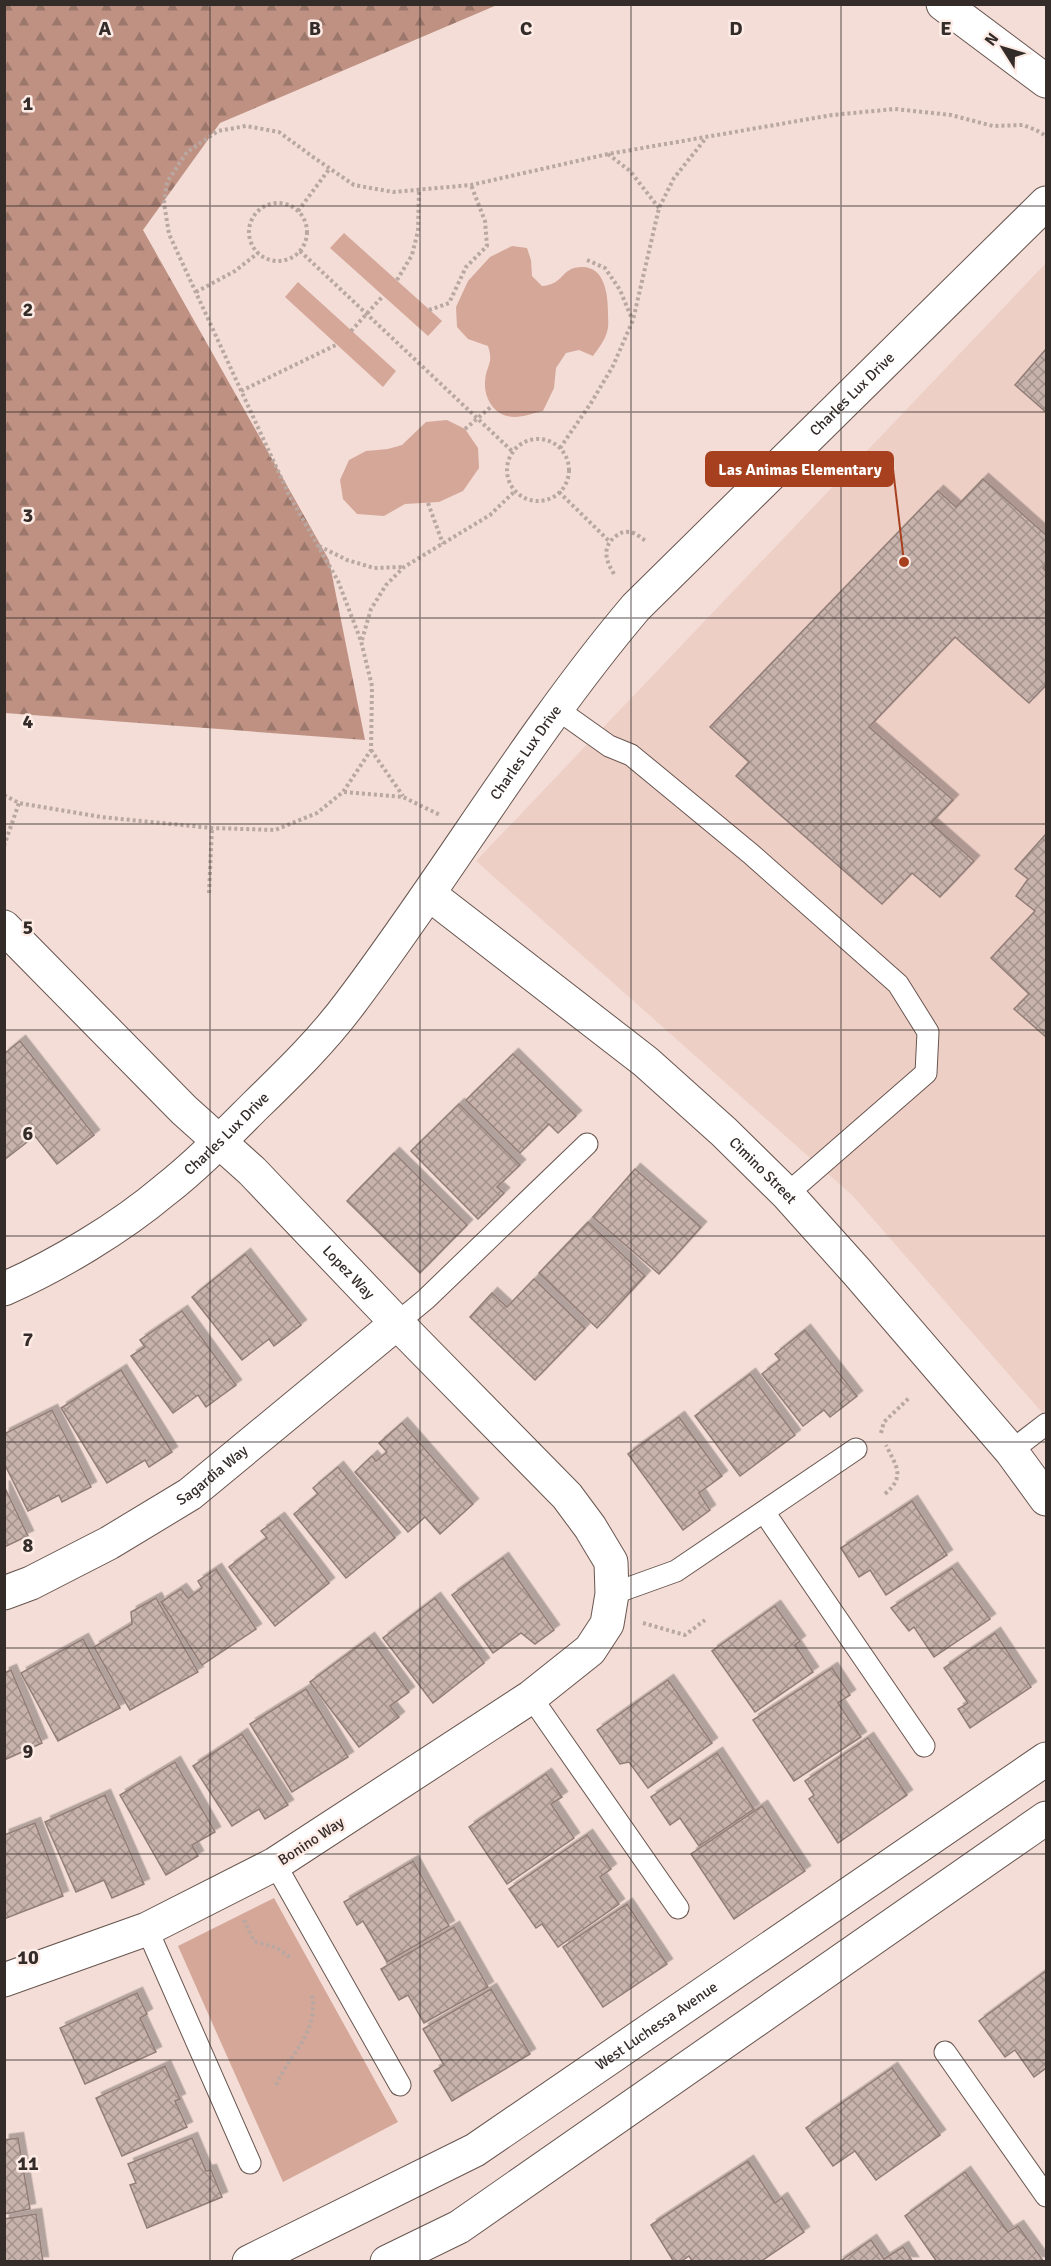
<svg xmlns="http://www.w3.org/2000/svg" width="1051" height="2266" viewBox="0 0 1051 2266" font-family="Signika,sans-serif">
<defs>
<pattern id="forest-firs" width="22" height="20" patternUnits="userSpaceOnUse" patternTransform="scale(1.5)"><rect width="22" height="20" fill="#bf9183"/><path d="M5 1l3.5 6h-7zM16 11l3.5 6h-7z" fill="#9c776b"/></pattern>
<pattern id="building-cross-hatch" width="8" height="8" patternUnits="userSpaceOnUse" patternTransform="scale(1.5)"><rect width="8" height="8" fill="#c8b3ac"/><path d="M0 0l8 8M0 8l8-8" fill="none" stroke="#a3928c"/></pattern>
<filter id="shadow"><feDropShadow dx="5.5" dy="-5.5" stdDeviation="0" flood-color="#0004"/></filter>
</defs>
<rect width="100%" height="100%" fill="#f3ddd6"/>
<polygon fill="#edcfc6" points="1046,263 1046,1417 853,1196 476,861"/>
<polygon fill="url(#forest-firs)" points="4,5 497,5 220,123 143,230 329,560 365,740 5,713"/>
<g fill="#d5a799">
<polygon points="344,233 442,321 428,336 330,248"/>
<path d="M512,246L527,248L531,260L532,276L542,286C561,285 561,272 574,268C604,261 608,292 608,313C608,318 609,326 607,332C605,340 598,349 593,356L579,350L566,353L556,368L554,388L543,411C534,413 523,417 515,417C495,417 484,399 485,382C486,365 494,364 488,346L468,339L457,327L456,307L468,281L490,257Z"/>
<polygon points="298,282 396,371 383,387 285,297"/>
<polygon points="447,420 465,429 478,448 479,468 463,491 439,502 405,504 384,516 357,514 343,499 340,480 349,460 366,451 388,449 402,445 426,422"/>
<polygon points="274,1898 398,2122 283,2182 178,1946"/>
</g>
<g fill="url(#building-cross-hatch)" stroke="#927e77" stroke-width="1.5" filter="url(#shadow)">
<polygon points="1046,349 1046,412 1015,385"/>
<polygon points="983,479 1046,535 1046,565 1043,568 1046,571 1046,685 1029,703 955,637 869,727 953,800 931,823 974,861 940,897 912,873 882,904 736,776 749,762 710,727 938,491 956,507"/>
<polygon points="1045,835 1046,836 1046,1037 1014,1009 1029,994 991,958 1035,911 1016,896 1028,879 1015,869"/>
<polygon points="20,1041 94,1135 57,1164 35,1136 4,1160 4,1054"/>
<polygon points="513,1054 576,1116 558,1133 549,1124 520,1153 466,1100"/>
<polygon points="459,1104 520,1165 497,1187 504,1193 478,1219 411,1151"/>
<polygon points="394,1153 467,1225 420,1273 347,1201"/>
<polygon points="635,1169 701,1227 659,1274 593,1217"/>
<polygon points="588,1222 645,1276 597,1328 539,1273"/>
<polygon points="245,1254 301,1325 274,1346 269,1339 242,1360 192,1297"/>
<polygon points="534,1279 585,1328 535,1380 470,1317 492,1293 507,1307"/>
<polygon points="182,1311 236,1385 206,1407 198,1395 173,1413 131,1356 145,1347 140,1340"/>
<polygon points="805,1330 857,1396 830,1417 824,1410 803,1426 762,1374 780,1360 775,1354"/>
<polygon points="121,1370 172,1452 149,1467 145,1460 107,1483 61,1408"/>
<polygon points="750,1374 795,1435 740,1476 695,1416"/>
<polygon points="52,1410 91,1487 62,1502 59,1495 28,1511 4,1463 4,1434"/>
<polygon points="679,1417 722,1476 699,1493 710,1510 683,1530 628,1454"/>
<polygon points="402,1423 473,1504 440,1534 425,1517 408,1532 355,1472 372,1456 376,1461 387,1452 379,1443"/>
<polygon points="338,1467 395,1538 346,1578 294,1514 318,1494 313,1488"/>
<polygon points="4,1486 28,1536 4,1547"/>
<polygon points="912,1501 947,1555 886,1595 870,1570 859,1577 841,1548"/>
<polygon points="279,1518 329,1583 275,1626 229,1567 267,1538 261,1531"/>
<polygon points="503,1558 554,1630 535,1644 521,1633 493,1653 452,1595"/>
<polygon points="952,1568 990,1619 934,1657 914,1627 909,1631 891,1608"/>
<polygon points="216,1569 256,1629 202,1665 161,1602 181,1589 188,1598 202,1588 198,1581"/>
<polygon points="156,1598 198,1672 130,1710 94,1647 132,1624 131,1612"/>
<polygon points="435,1598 484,1663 433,1703 383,1638"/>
<polygon points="775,1606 800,1641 795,1645 813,1672 755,1712 712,1651"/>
<polygon points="995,1633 1031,1687 970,1728 958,1709 968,1703 944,1668"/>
<polygon points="369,1638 409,1692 390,1706 399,1717 359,1747 310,1682"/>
<polygon points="83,1639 120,1708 58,1741 21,1673"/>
<polygon points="832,1668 850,1695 838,1703 861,1737 794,1781 753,1720"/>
<polygon points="11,1670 42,1743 4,1760 4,1673"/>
<polygon points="668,1680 712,1743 648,1788 629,1762 620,1764 597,1730"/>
<polygon points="306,1689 348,1757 292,1792 250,1724"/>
<polygon points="242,1734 288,1805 265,1819 259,1809 232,1826 193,1766"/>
<polygon points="868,1738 907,1795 838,1843 809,1799 814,1795 805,1781"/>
<polygon points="717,1753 754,1809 699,1846 680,1818 670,1825 651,1797"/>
<polygon points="175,1762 215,1832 192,1845 198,1856 166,1875 120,1795"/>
<polygon points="546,1774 562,1797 551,1804 574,1838 507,1884 469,1827"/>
<polygon points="105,1795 144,1884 112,1898 104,1880 76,1892 45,1822"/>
<polygon points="762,1806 805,1871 734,1919 691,1854"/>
<polygon points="35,1823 63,1896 4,1919 4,1835"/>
<polygon points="587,1835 611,1869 600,1877 619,1904 558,1947 542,1924 536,1928 509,1889"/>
<polygon points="413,1861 449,1926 387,1962 363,1921 357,1925 344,1902"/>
<polygon points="627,1904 667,1964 603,2007 563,1947"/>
<polygon points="454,1927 488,1987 424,2023 408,1995 399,2000 381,1969"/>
<polygon points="1046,1971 1046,2068 1034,2077 1015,2050 1005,2057 979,2021"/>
<polygon points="491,1989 530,2054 452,2101 434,2071 444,2065 423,2029"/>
<polygon points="137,1993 147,2014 140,2018 156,2052 85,2084 60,2028"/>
<polygon points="165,2066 180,2099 175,2101 187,2127 122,2156 96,2098"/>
<polygon points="892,2068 940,2135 876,2180 855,2151 833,2166 806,2128"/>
<polygon points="18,2138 30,2209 4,2214 4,2140"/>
<polygon points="192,2138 206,2171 211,2170 222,2197 147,2228 130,2185 136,2183 128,2164"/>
<polygon points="748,2161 775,2203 782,2198 804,2232 760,2262 693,2262 689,2256 680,2262 674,2262 651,2225"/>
<polygon points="965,2172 1008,2232 1018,2226 1044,2262 937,2262 905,2216"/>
<polygon points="36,2214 43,2262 4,2262 4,2219"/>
<polygon points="871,2240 884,2259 903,2247 913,2262 839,2262"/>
</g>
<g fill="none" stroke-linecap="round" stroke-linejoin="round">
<defs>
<g id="service">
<polyline points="557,709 609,746 631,755 751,854 898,984 928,1032 926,1073 787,1194"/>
<polyline points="397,1323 426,1299 587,1144"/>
<polyline points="1011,1451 1046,1424"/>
<polyline points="764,1512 924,1746"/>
<polyline points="612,1594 676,1571 856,1449"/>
<polyline points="531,1697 678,1908"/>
<polyline points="275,1864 400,2085"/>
<polyline points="147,1929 250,2163"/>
<polyline points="945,2052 1046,2196"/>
</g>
<g id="minor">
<polyline points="943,4 1046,81"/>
<path id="s1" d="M429,894L646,1062L724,1132L787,1194L857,1272L1011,1451L1046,1499"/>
<path id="s2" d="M4,927L184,1110L252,1171L397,1323L567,1496L590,1527L611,1562L612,1594L607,1624L590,1650L531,1697L275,1864L147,1929L4,1980"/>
<path id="s3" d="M4,1289C58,1265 120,1228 165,1190C197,1165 226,1135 255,1106C289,1073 323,1040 351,1002C449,872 531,731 636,607L1046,203"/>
<path id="s4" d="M4,1593L31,1583L109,1543L190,1494L397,1323"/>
</g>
<g id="tertiary">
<path id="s5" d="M249,2262L475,2150L1046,1759"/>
<polyline points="387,2262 459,2227 1046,1818"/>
</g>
</defs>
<use href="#service" stroke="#695650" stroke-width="23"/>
<use href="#minor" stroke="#695650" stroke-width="35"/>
<use href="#tertiary" stroke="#695650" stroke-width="35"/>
<g stroke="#b9a8a2" stroke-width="4" stroke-dasharray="3 3" stroke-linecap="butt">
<polyline points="608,154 630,171 659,208"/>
<circle cx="278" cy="232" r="29"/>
<polyline points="298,211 330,168"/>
<polyline points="300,251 513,452"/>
<polyline points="587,260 605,268 620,290 632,319"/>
<polyline points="397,280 412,255 418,231 419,190"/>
<polyline points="196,292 235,271 258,253"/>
<polyline points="429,310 449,303 466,267 487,246 485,221 471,185"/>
<polyline points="351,331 383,296"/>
<polyline points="241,391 336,345"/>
<polyline points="465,429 492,406"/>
<circle cx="538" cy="470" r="31"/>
<polyline points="560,448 591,403 613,366 633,320 659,208 674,178 706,138"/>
<polyline points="559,492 609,541"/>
<polyline points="428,503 443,544"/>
<polyline points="319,546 347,560 374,568 403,567"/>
<path d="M614,574C606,561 601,547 616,536C620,533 624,531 629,532C635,532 641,538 646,541"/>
<polyline points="362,640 371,609 386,585 404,567 490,515 515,491"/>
<polyline points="371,750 403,796"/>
<polyline points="344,792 403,797 440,815"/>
<polyline points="4,795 19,803 101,817 212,828 275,830 317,813 343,792 371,750 372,686 361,641 338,581 290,497 169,234 164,203 167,182 187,152 218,131 246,126 279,132 313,157 354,185 393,192 471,185 608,154 832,115 895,109 951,115 993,126 1023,125 1036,130 1046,136"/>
<polyline points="4,846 19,803"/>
<polyline points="209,893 212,828"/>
<polyline points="881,1433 884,1422 909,1398"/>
<path d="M885,1494C906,1476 896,1466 886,1445"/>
<polyline points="643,1623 685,1635 705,1620"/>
<polyline points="244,1920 254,1941 277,1948 291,1958"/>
<path d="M276,2085C290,2053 319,2033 312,1995"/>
</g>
<use href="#service" stroke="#fff" stroke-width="21"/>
<use href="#minor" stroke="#fff" stroke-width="33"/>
<use href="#tertiary" stroke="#fff" stroke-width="33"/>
</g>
<path fill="none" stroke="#342c29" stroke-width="1.5" stroke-opacity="0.55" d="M210,4V2262M420,4V2262M631,4V2262M841,4V2262M4,206H1046M4,412H1046M4,618H1046M4,824H1046M4,1030H1046M4,1236H1046M4,1442H1046M4,1648H1046M4,1854H1046M4,2060H1046"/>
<g text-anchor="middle" stroke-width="5" stroke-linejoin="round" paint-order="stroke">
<g font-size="15" fill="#342c29" stroke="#fdebe5">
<text dy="5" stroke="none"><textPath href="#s3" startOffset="1245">Charles Lux Drive</textPath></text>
<text dy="5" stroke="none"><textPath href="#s3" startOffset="759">Charles Lux Drive</textPath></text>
<text dy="5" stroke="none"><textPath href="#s3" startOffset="273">Charles Lux Drive</textPath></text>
<text dy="5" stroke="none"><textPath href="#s1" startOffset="434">Cimino Street</textPath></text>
<text dy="5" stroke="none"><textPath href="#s2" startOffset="488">Lopez Way</textPath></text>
<text dy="5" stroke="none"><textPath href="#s4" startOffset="240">Sagardia Way</textPath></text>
<text transform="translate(311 1841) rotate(-33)" y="5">Bonino Way</text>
<text dy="5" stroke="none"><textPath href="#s5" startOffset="472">West Luchessa Avenue</textPath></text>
</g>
</g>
<g font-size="20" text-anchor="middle" font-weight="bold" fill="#342c29" stroke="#fdebe5" stroke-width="5" stroke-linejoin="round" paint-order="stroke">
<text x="105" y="35">A</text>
<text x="315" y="35">B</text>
<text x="526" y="35">C</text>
<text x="736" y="35">D</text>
<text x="946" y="35">E</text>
<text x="28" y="110">1</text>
<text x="28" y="316">2</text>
<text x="28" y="522">3</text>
<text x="28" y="728">4</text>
<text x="28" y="934">5</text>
<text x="28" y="1140">6</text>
<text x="28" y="1346">7</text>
<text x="28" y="1552">8</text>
<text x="28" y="1758">9</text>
<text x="28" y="1964">10</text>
<text x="28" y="2170">11</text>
</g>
<path fill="none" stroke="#a7401e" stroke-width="2" d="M904 562L893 469"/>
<circle fill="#a7401e" stroke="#fdebe5" stroke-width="2" cx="904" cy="562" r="6"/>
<rect fill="#a7401e" stroke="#a7401e" stroke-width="2" x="706" y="452" width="187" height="34" rx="6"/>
<g font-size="16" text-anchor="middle" font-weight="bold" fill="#fff">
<text x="800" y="475">Las Animas Elementary</text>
</g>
<rect width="1051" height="2266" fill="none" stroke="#342c29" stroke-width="12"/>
<g transform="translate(1003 48) rotate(307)" stroke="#fdebe5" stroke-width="4.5" paint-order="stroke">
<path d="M0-4.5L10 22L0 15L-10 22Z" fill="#342c29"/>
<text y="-9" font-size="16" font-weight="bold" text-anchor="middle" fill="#342c29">N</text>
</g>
</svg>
